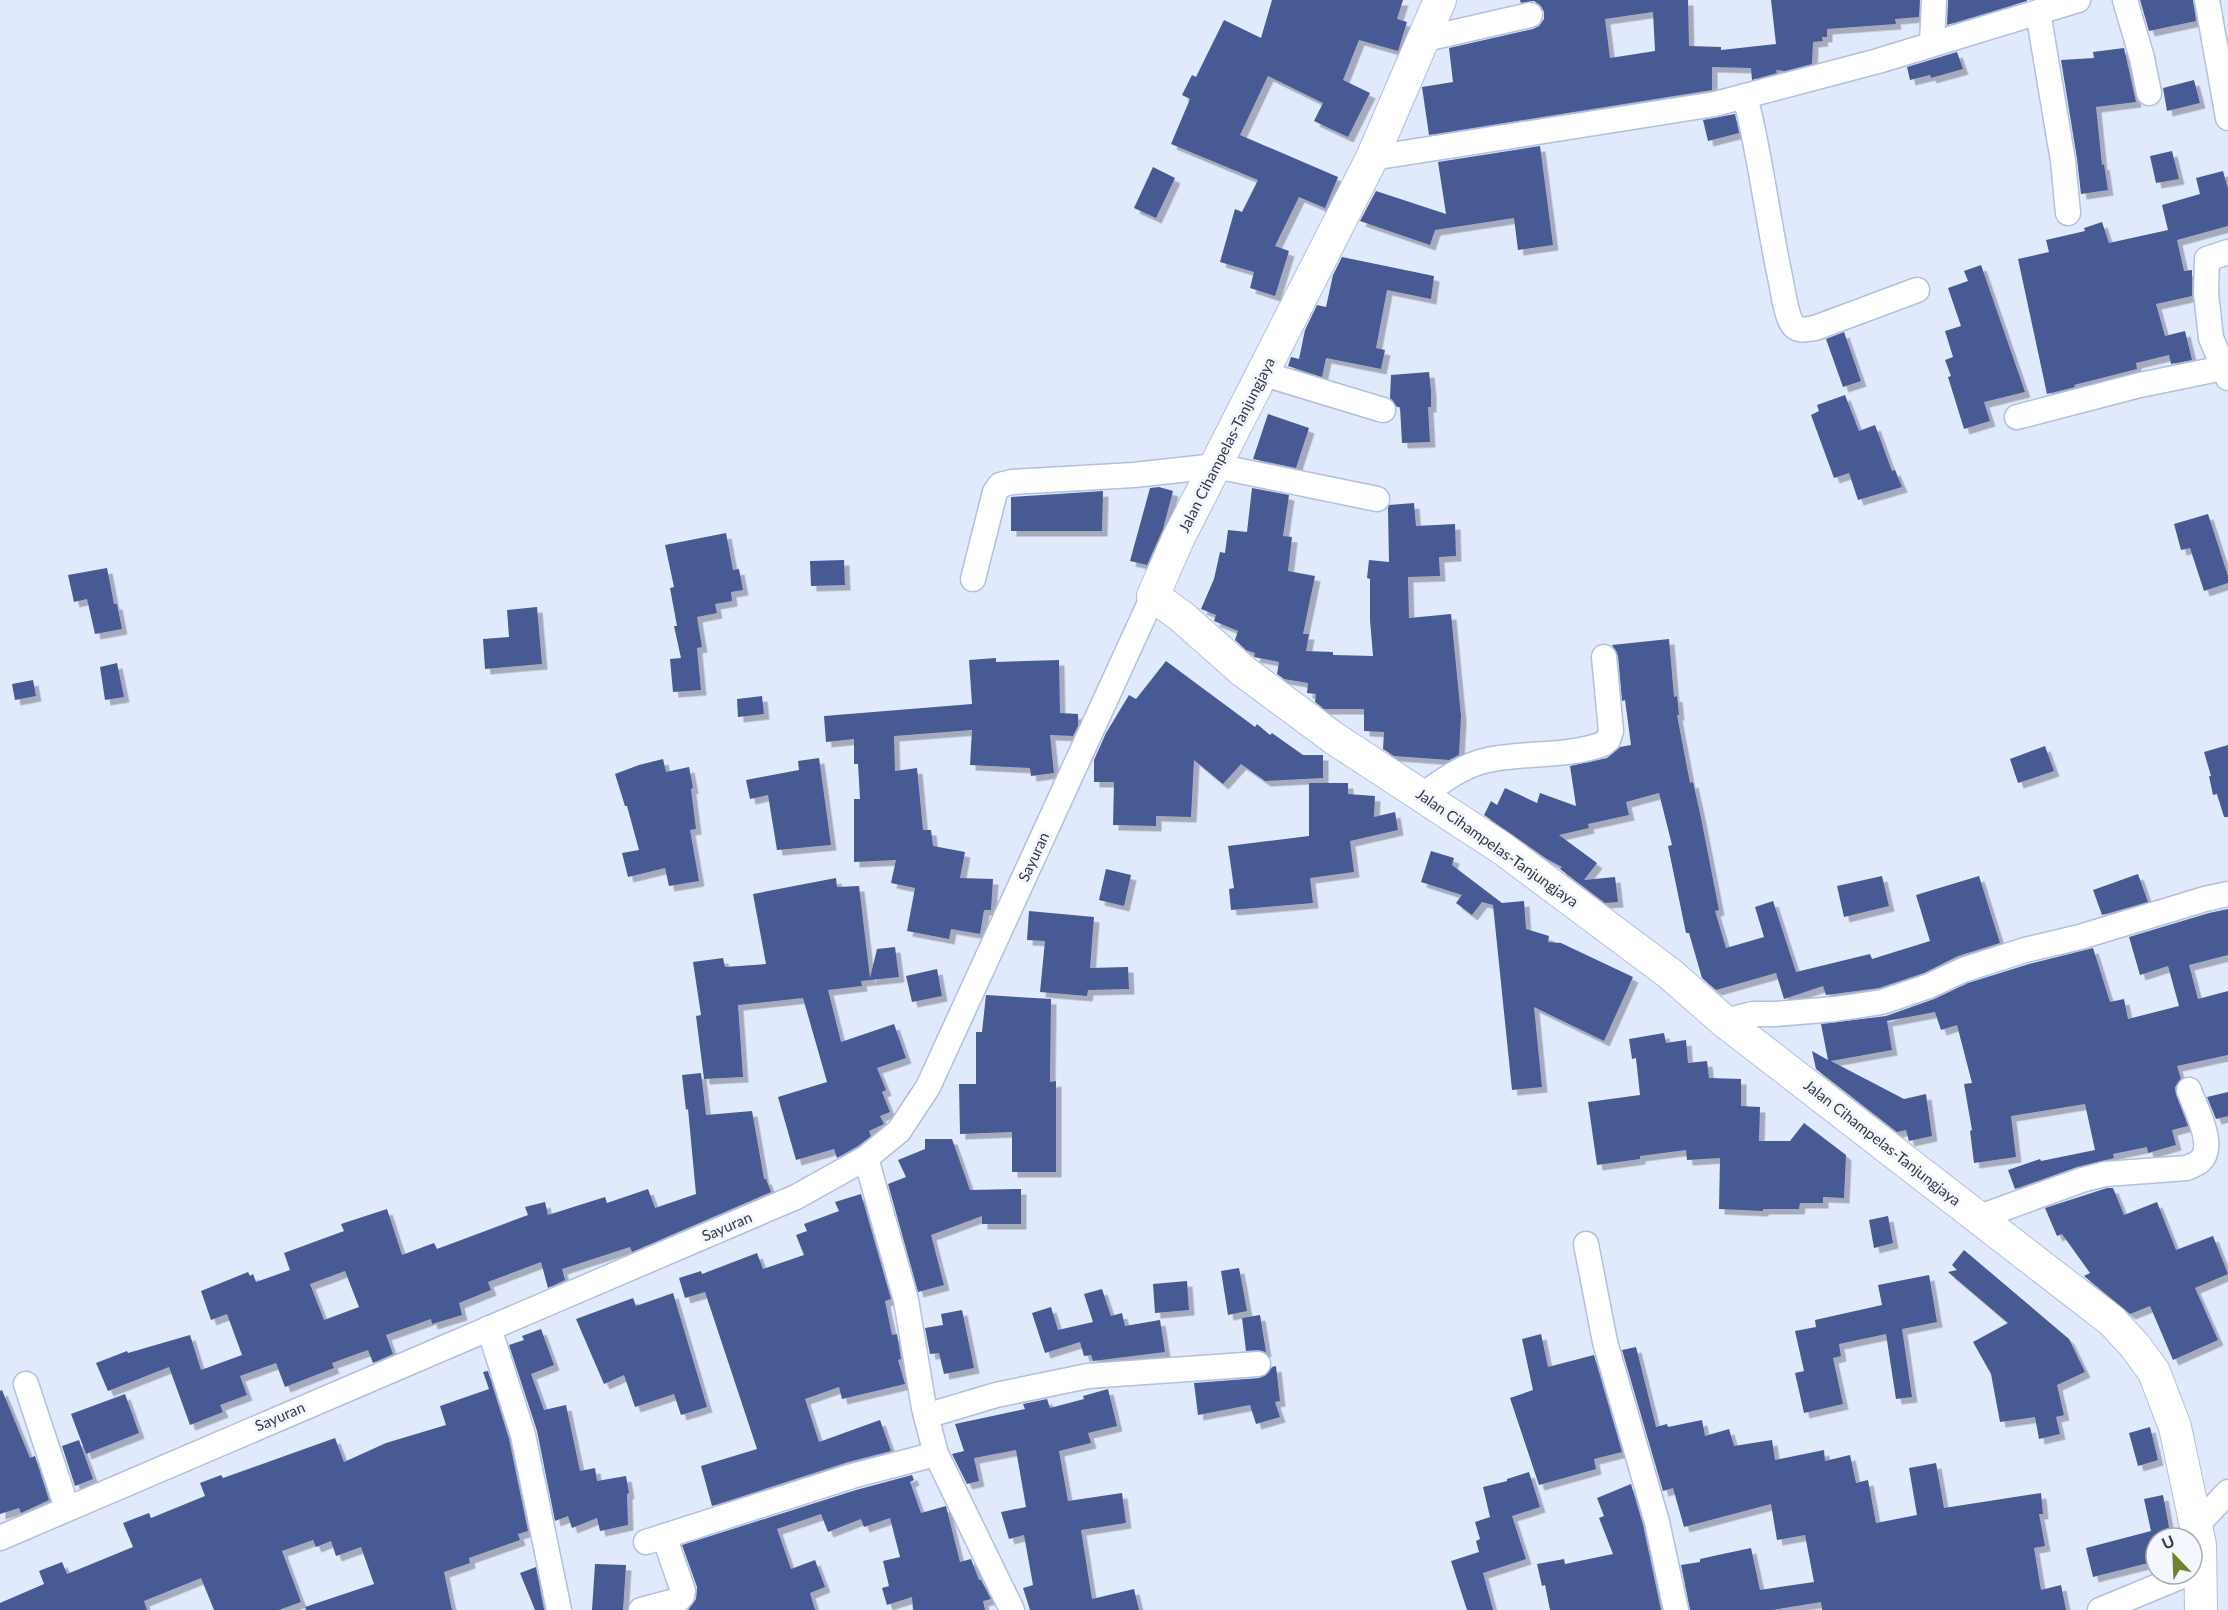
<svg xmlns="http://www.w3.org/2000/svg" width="2228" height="1610" viewBox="0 0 2228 1610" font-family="Lato,sans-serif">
<defs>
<filter id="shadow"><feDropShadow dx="5.5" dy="5.5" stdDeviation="0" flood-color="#0004"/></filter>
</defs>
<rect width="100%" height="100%" fill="#e1e9fd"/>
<g fill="#465a94" fill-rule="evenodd" filter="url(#shadow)">
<polygon points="1272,0 1403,0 1397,19 1407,22 1398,51 1359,40 1343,80 1370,93 1348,137 1314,121 1323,103 1268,76 1240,135 1338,177 1325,208 1299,197 1275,246 1289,251 1275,296 1250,288 1254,272 1220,262 1235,209 1242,212 1258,180 1171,144 1190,99 1182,95 1192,75 1196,77 1224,20 1261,38"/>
<path d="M1520,0H1688L1689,46L1721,47V50L1776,44L1771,0H1920L1919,17L1895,19L1896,24L1827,29V37H1822L1823,41L1813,42L1812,64L1785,71L1776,70L1777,73L1752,80L1751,68L1712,67V90L1429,135L1422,87L1453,82L1449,48L1533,29L1539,26L1544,19V12L1541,6L1534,1L1521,3ZM1653,12L1655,51L1610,58L1605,19Z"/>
<polygon points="1948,0 2027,0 2027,1 1947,25"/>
<polygon points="2140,0 2193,0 2196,21 2149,31"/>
<polygon points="2124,48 2136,102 2096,107 2102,165 2104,164 2108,190 2081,194 2077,159 2061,60 2094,58 2093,52"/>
<polygon points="1957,52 1963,69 1931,78 1930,75 1910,80 1907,67"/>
<polygon points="2194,80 2200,103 2167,111 2163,88"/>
<polygon points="1735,114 1739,133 1708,141 1703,120"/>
<polygon points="1540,146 1553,245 1518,250 1514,218 1435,230 1430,245 1360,221 1376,191 1446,214 1438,162"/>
<polygon points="2172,151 2179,179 2156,183 2150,156"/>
<polygon points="1153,167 1175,178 1156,218 1134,208"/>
<polygon points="2223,171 2228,189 2228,226 2177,240 2184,271 2192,270 2192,296 2156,304 2165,336 2185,331 2192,360 2171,364 2169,355 2136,363 2137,369 2074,385 2075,387 2047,394 2018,259 2049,252 2046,240 2085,231 2084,228 2102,222 2109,243 2168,230 2162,205 2200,194 2196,178"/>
<polygon points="1342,257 1434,276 1431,299 1387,290 1376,348 1385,350 1381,369 1326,358 1322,377 1288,366 1291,357 1299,359 1305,330 1317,305 1326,307 1333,275"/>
<polygon points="1981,265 2025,392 1984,402 1990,421 1964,429 1948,377 1951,376 1945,360 1953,357 1945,331 1961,326 1948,288 1968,281 1964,271"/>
<polygon points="1844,332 1861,381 1843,387 1826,339"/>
<polygon points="1429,372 1431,391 1431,407 1428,407 1430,442 1402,443 1400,407 1397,407 1390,398 1391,375"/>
<polygon points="1845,395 1859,431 1875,425 1892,471 1895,470 1902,487 1858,500 1849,473 1834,478 1811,415 1819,411 1817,405"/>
<polygon points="1268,414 1309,428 1296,468 1253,459"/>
<polygon points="1159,487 1173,491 1163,529 1147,565 1130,561 1150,488"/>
<polygon points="1252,488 1289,495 1283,536 1292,537 1288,571 1315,576 1303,634 1309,634 1306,651 1333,652 1333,655 1373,656 1370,620 1370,579 1367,578 1369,560 1389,562 1388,508 1389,505 1414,503 1416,526 1455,524 1456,556 1439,557 1440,576 1408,577 1409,618 1451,614 1461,716 1459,755 1449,760 1394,756 1383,749 1384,732 1364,731 1364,709 1324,709 1315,702 1316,694 1307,693 1308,683 1284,679 1277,674 1279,662 1254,657 1255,653 1246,650 1235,640 1238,631 1214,621 1216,615 1201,609 1214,579 1220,552 1225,553 1228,530 1247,532"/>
<polygon points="1103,491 1102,531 1011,531 1011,497"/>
<polygon points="2208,514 2228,576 2228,583 2204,591 2190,548 2181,550 2174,524"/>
<polygon points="726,533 733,570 739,569 743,590 731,592 732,601 715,604 717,613 697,617 702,647 697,648 701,690 673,692 670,659 681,658 674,626 677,626 670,588 674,587 665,545"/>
<polygon points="844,560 845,585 811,586 810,561"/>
<polygon points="107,568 114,604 117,604 122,629 95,634 87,599 74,602 68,575"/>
<polygon points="537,607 542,664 485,669 483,639 509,637 507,610"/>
<polygon points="1669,639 1674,697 1677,696 1679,715 1677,715 1690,783 1693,782 1701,818 1719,910 1715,911 1726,948 1764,937 1755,907 1773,901 1796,972 1870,954 1872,959 1930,941 1916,895 1979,876 2000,943 1958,956 1924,973 1879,988 1826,995 1823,986 1784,999 1776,973 1716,990 1702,978 1689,933 1686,933 1668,846 1672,845 1659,793 1626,802 1629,815 1588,824 1589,828 1559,835 1597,863 1584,880 1615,877 1618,902 1605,903 1560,869 1562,867 1547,859 1484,815 1491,801 1497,805 1505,788 1537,803 1540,793 1576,806 1570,766 1607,758 1620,747 1631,745 1625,700 1622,701 1618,656 1612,645"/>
<polygon points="996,658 996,662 1059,660 1060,713 1078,714 1078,726 1073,736 1050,735 1054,773 1031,776 1030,768 970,765 972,730 894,736 895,771 917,768 923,830 931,830 933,846 965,852 960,878 993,879 991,910 984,910 980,934 951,929 949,939 907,931 915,888 891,883 896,860 854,862 854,799 860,799 858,764 854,764 854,739 826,742 824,716 972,704 969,660"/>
<polygon points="1166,661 1255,727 1257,724 1270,735 1272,733 1303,755 1323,755 1323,778 1265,781 1241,764 1223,784 1194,760 1191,817 1156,816 1156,826 1113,825 1114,782 1094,782 1094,760 1106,733 1129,695 1136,699"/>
<polygon points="117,663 124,697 105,700 100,667"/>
<polygon points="33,680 36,696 15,700 12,684"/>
<polygon points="762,696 764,714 738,717 737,699"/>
<polygon points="2228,745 2228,817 2224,817 2217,794 2213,795 2209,776 2211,776 2204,752"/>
<polygon points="2045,746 2054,771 2018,783 2010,759"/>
<polygon points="819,758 831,845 777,850 768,795 750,799 746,780 799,770 798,761"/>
<polygon points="663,759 666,772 689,767 693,788 691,789 696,829 690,830 699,881 669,886 665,868 628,877 622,853 639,850 627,806 625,806 615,774 639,765"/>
<polygon points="1309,783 1348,783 1348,794 1375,796 1374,817 1395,812 1398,830 1350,841 1354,872 1310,878 1313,903 1231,910 1229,889 1234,888 1228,846 1309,836"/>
<polygon points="1431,851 1454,858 1452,865 1502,903 1524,901 1526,929 1549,936 1548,942 1561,943 1633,977 1604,1041 1534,1007 1542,1087 1512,1090 1493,905 1482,902 1472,915 1456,903 1462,895 1421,882"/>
<polygon points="1106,869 1131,875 1124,906 1099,900"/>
<polygon points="2138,874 2148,902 2102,915 2093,890"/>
<polygon points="1882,876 1889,906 1844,917 1837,886"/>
<polygon points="836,878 837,887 859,886 870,978 877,949 895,947 899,977 861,981 862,986 828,990 841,1042 894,1024 906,1058 877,1068 886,1090 882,1092 890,1112 880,1116 884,1124 869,1131 871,1136 858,1146 837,1158 834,1149 796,1160 778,1097 827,1082 803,998 738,1005 743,1077 704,1079 696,1016 701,1015 693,962 723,958 725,967 766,964 753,894"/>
<polygon points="2228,909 2228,955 2189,965 2198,999 2228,991 2228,1055 2177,1066 2181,1079 2175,1087 2176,1094 2188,1126 2172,1130 2176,1145 2148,1153 2147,1147 2113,1154 2114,1158 2077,1167 2015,1189 2008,1170 2040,1159 2041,1161 2095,1150 2085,1104 2011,1116 2016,1157 1974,1163 1970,1131 1972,1130 1964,1084 1972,1083 1957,1025 1941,1030 1935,1012 1887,1021 1892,1050 1831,1061 1904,1099 1926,1094 1932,1136 1909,1141 1906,1130 1897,1132 1816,1069 1812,1051 1828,1060 1821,1024 1886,1016 1934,999 1968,983 2029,964 2093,948 2110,1002 2124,999 2128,1019 2179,1006 2168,966 2140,975 2129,937 2209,913"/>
<polygon points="1029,911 1094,917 1090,968 1128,967 1129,989 1088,990 1087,996 1040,992 1045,941 1027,940"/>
<polygon points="937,969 942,996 912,1002 906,976"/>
<polygon points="986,995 1051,999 1050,1082 1056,1081 1056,1172 1012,1172 1012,1132 960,1134 959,1084 976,1084 976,1032 982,1032"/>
<polygon points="1664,1033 1666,1043 1686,1040 1688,1063 1707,1061 1709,1078 1741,1079 1741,1106 1760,1107 1759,1141 1790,1141 1804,1123 1846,1155 1844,1198 1823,1197 1823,1203 1800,1203 1799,1209 1763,1209 1763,1211 1719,1209 1720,1158 1687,1160 1686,1150 1640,1156 1640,1159 1597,1165 1588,1102 1640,1095 1636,1058 1632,1059 1629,1039"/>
<path d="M701,1073L706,1115L752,1111L764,1179H766L771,1192L632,1252L630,1247L562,1269L565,1280L548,1288L541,1262L488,1282L491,1290L459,1303L462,1315L432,1324L431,1319L386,1335L393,1354L373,1363L368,1350L332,1363L334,1368L285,1387L276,1363L240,1376L247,1395L220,1405L223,1412L190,1425L169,1367L108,1391L96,1363L127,1351L128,1353L190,1335L201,1370L242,1355L227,1314L211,1320L201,1291L248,1272L250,1276L253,1274L256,1282L290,1270L284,1253L344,1231L341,1224L387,1209L402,1255L434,1243L437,1249L528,1215L525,1207L545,1202L548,1215L605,1197L607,1203L648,1189L655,1208L696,1194L688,1109L686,1110L682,1075ZM345,1271L359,1307L324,1320L310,1284Z"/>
<polygon points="2228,1092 2228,1116 2216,1119 2207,1097"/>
<polygon points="925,1139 952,1139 970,1190 1021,1189 1021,1224 982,1224 982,1216 931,1235 944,1285 918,1292 888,1184 906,1177 898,1160 925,1149"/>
<polygon points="2107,1188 2113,1188 2124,1215 2157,1202 2176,1250 2213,1236 2228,1274 2195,1288 2218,1340 2173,1360 2150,1306 2130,1314 2084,1276 2090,1273 2062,1234 2057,1236 2045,1208"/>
<polygon points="861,1194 891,1299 885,1301 892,1335 897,1334 901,1359 898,1360 905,1384 842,1399 839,1387 805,1399 819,1442 880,1420 891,1451 848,1462 712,1506 701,1466 757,1449 705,1292 685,1298 679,1278 701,1271 702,1274 757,1253 763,1269 804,1255 796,1235 807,1231 804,1224 839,1211 835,1202"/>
<polygon points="1888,1216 1893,1243 1874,1248 1869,1220"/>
<polygon points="1964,1250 2069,1339 2085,1372 2057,1385 2064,1415 2056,1417 2060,1434 2039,1439 2035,1417 2000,1422 1991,1374 1973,1342 2008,1323 1948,1272 1957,1270 1952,1265"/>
<polygon points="1239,1268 1247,1311 1228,1315 1221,1271"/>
<polygon points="1929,1275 1937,1322 1902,1329 1912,1397 1896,1399 1886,1334 1839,1344 1841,1356 1833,1358 1843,1404 1804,1413 1795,1373 1804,1371 1795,1331 1816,1327 1815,1320 1882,1305 1878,1285"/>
<polygon points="1187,1281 1189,1310 1155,1313 1153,1284"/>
<polygon points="1102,1289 1111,1316 1122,1313 1125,1326 1160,1320 1165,1352 1093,1361 1091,1355 1084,1356 1080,1342 1045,1353 1032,1313 1051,1307 1058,1330 1093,1322 1084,1294"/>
<polygon points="673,1293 707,1407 681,1415 674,1394 635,1407 624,1375 604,1384 576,1319 633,1298 636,1306"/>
<polygon points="962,1310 974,1368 944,1374 939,1353 930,1354 925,1328 943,1325 941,1314"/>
<polygon points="1260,1315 1266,1352 1258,1350 1246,1351 1242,1318"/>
<polygon points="541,1329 554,1365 531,1374 544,1410 566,1405 580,1471 595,1468 597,1481 626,1476 629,1493 627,1494 628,1525 600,1531 597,1518 572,1528 568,1516 555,1521 537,1431 509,1345 524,1340 522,1336"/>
<polygon points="1541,1334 1548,1367 1594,1355 1622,1452 1594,1459 1596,1469 1539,1485 1510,1398 1533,1390 1522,1339"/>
<polygon points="1636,1347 1656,1427 1667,1424 1668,1427 1702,1420 1705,1436 1729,1429 1734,1446 1772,1440 1775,1460 1824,1450 1825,1461 1850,1455 1856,1483 1868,1480 1876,1523 1917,1515 1909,1468 1936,1463 1944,1508 2041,1493 2043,1514 2039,1514 2045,1546 2034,1548 2041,1590 2061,1585 2066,1610 1822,1610 1821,1602 1772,1610 1690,1610 1681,1565 1700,1562 1700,1559 1718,1555 1751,1548 1760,1590 1814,1582 1805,1535 1777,1540 1771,1504 1684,1527 1673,1488 1663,1491 1622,1350"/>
<polygon points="1276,1366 1280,1401 1275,1402 1280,1417 1256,1424 1250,1405 1198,1415 1194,1383 1259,1378 1266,1375 1272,1367"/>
<polygon points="488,1371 509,1439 528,1531 518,1534 520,1540 469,1558 470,1563 444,1572 452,1610 306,1610 305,1607 374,1584 361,1547 336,1556 331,1541 316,1547 313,1540 282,1551 301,1602 279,1610 214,1610 201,1578 144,1601 147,1610 0,1610 0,1603 44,1584 39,1571 62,1562 67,1574 133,1547 123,1523 149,1513 151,1518 205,1496 200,1483 221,1475 223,1478 335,1438 344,1462 386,1443 446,1425 440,1406 489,1389 483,1372"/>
<polygon points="1108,1389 1117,1426 1088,1433 1091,1443 1059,1451 1068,1501 1122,1493 1126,1523 1081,1530 1092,1599 1134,1589 1139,1610 1030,1610 1023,1588 1033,1585 1024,1535 1009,1539 1001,1512 1026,1507 1016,1450 974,1458 979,1481 967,1484 952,1454 964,1451 955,1424 1025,1409 1023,1404 1047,1399 1050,1408 1084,1399 1083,1396"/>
<polygon points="2,1390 30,1458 35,1456 49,1500 21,1513 19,1508 0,1514 0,1391"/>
<polygon points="125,1394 139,1433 86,1454 71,1414"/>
<polygon points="2150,1427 2158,1460 2138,1466 2129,1433"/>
<polygon points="79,1440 93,1479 75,1486 62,1446"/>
<polygon points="1529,1472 1540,1507 1512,1516 1526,1559 1483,1573 1493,1610 1467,1610 1451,1561 1479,1552 1476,1541 1480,1539 1475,1522 1490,1517 1483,1487 1507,1481 1507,1479"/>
<polygon points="912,1475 914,1480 910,1482 921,1513 946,1506 960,1562 971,1559 979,1580 981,1580 991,1599 983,1601 985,1610 913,1610 912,1597 887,1605 882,1588 889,1586 883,1561 900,1557 890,1518 864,1527 861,1519 828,1532 821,1514 777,1529 791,1569 815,1560 825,1587 810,1593 815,1610 688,1610 696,1599 697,1587 682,1545 856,1490"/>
<polygon points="1631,1484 1643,1525 1661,1610 1550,1610 1545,1585 1542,1586 1537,1564 1564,1559 1565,1564 1613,1554 1599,1518 1604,1516 1597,1498"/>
<polygon points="2163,1495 2171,1538 2156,1538 2156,1561 2093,1577 2086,1548 2151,1531 2144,1499"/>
<polygon points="595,1564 626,1565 623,1610 592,1610"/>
<polygon points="536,1567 544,1610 535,1610 520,1573"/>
</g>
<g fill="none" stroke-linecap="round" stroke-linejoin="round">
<defs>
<g id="minor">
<polyline points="2125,0 2142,58 2149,93"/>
<polyline points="2207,0 2228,118"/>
<polyline points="2038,12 2063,161 2068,213"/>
<polyline points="1421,40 1530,15"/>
<polyline points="1932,44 1934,0"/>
<path d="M1745,96C1760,154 1767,214 1779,272C1783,288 1784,308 1791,322C1796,332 1805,330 1815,328L1917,290"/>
<polyline points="1372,158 1715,104 1878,61 2078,0"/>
<polyline points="2228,252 2207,259 2206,293 2211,338 2228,378"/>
<polyline points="1264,374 1383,410"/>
<polyline points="2017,417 2140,385 2228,367"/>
<polyline points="973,579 995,492 1000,485 1012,482 1134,475 1216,466 1377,499"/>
<path d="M1422,795C1443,781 1463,765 1488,760C1525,752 1568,757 1603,744L1608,740L1611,731L1604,657"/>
<polyline points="1724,1021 1753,1014 1776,1014 1835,1009 1882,1002 1929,986 1963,970 2025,950 2080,937 2205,899 2228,894"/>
<polyline points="866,1158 906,1300 924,1408 936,1454 1012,1610"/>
<path d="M1977,1218L2082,1180L2105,1174L2187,1168C2191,1166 2197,1164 2200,1161C2217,1146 2195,1108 2189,1090"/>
<polyline points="1586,1244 1605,1342 1657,1522 1676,1610"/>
<polyline points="489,1328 523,1435 559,1610"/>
<polyline points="26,1384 67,1508"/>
<polyline points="926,1416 996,1395 1088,1376 1258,1364"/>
<polyline points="2197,1525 2228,1492"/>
<polyline points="0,1538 796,1197 866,1158 899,1131 928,1087 1153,596"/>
<polyline points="646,1542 852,1476 936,1454"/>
<polyline points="641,1610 678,1600 682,1596 683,1591 664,1536"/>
<polyline points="2100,1610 2187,1574"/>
</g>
<polyline id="major" points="1440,0 1372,158 1178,539 1153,596 1181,616 1243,671 1335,739 1503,849 1669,973 1724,1021 2112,1321 2135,1346 2154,1372 2175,1427 2200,1545 2201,1610"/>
</defs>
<use href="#minor" stroke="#b2bfdf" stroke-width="27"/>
<use href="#major" stroke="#b2bfdf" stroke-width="34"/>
<use href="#minor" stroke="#fff" stroke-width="24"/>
<use href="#major" stroke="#fff" stroke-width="32"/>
</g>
<g text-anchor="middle" stroke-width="6" stroke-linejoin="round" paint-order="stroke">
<g font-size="15" fill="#333845" stroke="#f4f7fe">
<text transform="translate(1227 445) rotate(-63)" y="5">Jalan Cihampelas-Tanjungjaya</text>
<text transform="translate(1497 848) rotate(35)" y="5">Jalan Cihampelas-Tanjungjaya</text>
<text transform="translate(1034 857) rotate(-65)" y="5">Sayuran</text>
<text transform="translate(1882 1143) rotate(38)" y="5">Jalan Cihampelas-Tanjungjaya</text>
<text transform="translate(727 1227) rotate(-23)" y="5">Sayuran</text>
<text transform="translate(280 1417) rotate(-23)" y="5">Sayuran</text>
</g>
</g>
<g transform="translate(2174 1556) rotate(337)"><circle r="28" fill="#f4f7fe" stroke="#a7abb4" stroke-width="1.5"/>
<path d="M0-4.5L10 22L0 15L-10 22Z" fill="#73812f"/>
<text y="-9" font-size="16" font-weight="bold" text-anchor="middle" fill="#333845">U</text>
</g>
</svg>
